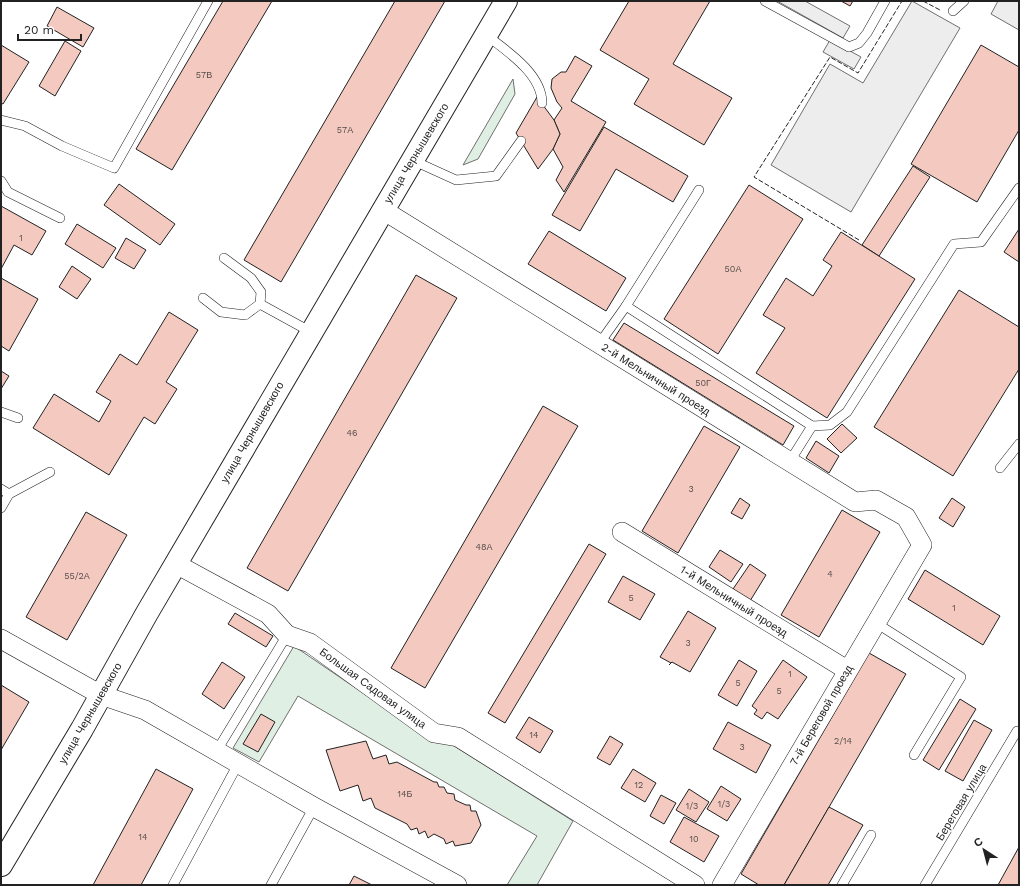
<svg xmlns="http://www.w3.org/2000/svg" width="1020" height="886" viewBox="0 0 1020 886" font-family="'Work Sans',sans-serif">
<rect width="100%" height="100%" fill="#fff"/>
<g fill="#e0efe3" stroke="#6f6f6f">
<polygon points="513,79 515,94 478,159 463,165"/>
<polygon points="294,646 429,738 451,744 573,821 537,885 507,885 537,836 298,696 259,762 233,748"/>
</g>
<g fill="#ededed" stroke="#6f6f6f">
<polygon points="777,1 805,1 850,26 843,38"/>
<polygon points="912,1 960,28 851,212 771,165 830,64 863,83"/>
<polygon points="998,1 1019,1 1019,30 991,14"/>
<polygon points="830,40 861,57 854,69 823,52"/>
</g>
<g fill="#f3c9c0" stroke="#222">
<polygon points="223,1 272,1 172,170 136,149"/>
<polygon points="395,1 445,1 281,282 244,260"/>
<polygon points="629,1 710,1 673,64 732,98 704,145 634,104 649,79 600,50"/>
<polygon points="841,1 853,1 850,6"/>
<polygon points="57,7 94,28 83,47 47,26"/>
<polygon points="65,41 81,51 55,96 39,86"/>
<polygon points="1,45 29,62 3,104 1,103"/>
<polygon points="981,45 1019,67 1019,130 977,202 911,164"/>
<polygon points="575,56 592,66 571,101 606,122 564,192 556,180 563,167 553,149 560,134 554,120 562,108 557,102 551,88 552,79 561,72 566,72"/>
<polygon points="537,97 554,120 560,134 553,149 538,169 516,133"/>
<polygon points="604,127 688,176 673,202 616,169 580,231 552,215"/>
<polygon points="913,166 930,177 879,256 862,245"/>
<polygon points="119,184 175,224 160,245 104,205"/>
<polygon points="749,185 803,219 718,354 664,319"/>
<polygon points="1,206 46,231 32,255 14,245 1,269"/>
<polygon points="77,224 116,248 103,268 65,244"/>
<polygon points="1019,229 1019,262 1004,252"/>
<polygon points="549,231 626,278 606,311 528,264"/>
<polygon points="841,232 915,279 827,418 756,373 785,328 763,315 786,278 813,296 832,266 823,260"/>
<polygon points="126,238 146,250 134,269 115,258"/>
<polygon points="72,266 91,279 77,299 59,287"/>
<polygon points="416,275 457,298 288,591 247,568"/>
<polygon points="1,278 38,299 9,351 1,346"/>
<polygon points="959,290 1019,327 1019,369 953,476 874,427"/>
<polygon points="169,312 198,330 166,382 177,389 155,424 144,417 109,475 33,428 54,394 99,422 111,401 96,392 120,354 137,365"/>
<polygon points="624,323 794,426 783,445 613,340"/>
<polygon points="1,371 9,376 1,389"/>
<polygon points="543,406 578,426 425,688 391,668"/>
<polygon points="842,424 857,438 841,453 827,439"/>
<polygon points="704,426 740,447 678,553 642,531"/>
<polygon points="816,441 839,456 829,473 806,458"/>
<polygon points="740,498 750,505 742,519 731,513"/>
<polygon points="952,498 965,507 953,527 939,518"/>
<polygon points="842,510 880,532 819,637 781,615"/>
<polygon points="86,512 127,535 67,640 26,617"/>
<polygon points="589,544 606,554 505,723 488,713"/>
<polygon points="720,550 743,564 731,582 709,567"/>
<polygon points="750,564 766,575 750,601 733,589"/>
<polygon points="925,570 1000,616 983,645 908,599"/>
<polygon points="623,576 655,594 640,620 608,602"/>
<polygon points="688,611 716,628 690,672 672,662 669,665 671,663 660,657"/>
<polygon points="235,613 273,636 266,647 228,624"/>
<polygon points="869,653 906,674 784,885 759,885 741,874"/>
<polygon points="739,660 757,671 737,706 718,695"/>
<polygon points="783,660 807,677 778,719 767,712 762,719 754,714 757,710 752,706"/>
<polygon points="222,662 245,677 224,709 202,694"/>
<polygon points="1,685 29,702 1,750"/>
<polygon points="960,699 976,709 939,770 923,760"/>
<polygon points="261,714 275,722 258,752 243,744"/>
<polygon points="529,717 553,731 540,753 516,738"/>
<polygon points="974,720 992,730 963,781 945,771"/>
<polygon points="728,722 771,745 756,773 713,749"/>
<polygon points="610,736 623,744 610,765 597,758"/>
<polygon points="366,741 373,759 386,755 389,764 397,762 434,782 437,782 439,787 444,787 447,793 454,794 455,800 466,805 470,805 471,811 476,811 481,825 471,843 455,846 453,841 446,844 444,839 434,834 428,838 425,831 419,834 417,828 411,830 407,824 375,808 371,798 363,801 358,785 340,791 326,750"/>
<polygon points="156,769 193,789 141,885 93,885"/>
<polygon points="633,769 656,783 645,802 621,788"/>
<polygon points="721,786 741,799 727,821 707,809"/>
<polygon points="689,789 709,802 696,822 676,810"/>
<polygon points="661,795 676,803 664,824 650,816"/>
<polygon points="829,807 863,825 828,885 784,885"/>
<polygon points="684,817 719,836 704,862 670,842"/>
<polygon points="1019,847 1019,885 998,885"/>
<polygon points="354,876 372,885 349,885"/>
</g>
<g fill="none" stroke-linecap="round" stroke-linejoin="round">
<defs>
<g id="service">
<polyline points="765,1 849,47 859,43 867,33 885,1"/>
<polyline points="953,11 964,1"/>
<path d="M486,35C507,51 542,74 542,103"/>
<polyline points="1,120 25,126 62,146 114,168 208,1"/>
<polyline points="412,160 456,180 496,176 521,141"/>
<polyline points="1,181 8,192 60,218"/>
<polyline points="224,258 251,278 261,292 260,304"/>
<polyline points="203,298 221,312 245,315 260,304 311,332"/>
<polyline points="626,306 812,426 830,425 847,412 954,244 981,242 1019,188"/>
<polyline points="599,344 626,306 699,190"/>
<polyline points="1,412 18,418"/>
<polyline points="790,461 812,426"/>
<polyline points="1000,468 1019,444"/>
<polyline points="1,489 9,494 50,472"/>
<polyline points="1,508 9,494"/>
<polyline points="876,623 961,677 914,755"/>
<polyline points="216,752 287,635"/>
<polyline points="173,885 238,764"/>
<polyline points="271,885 314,807"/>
<polyline points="842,885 871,835"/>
<polyline points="925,885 1017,731"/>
</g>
<g id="minor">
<polyline points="383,210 855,502 876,500 906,517 922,545 722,885"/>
<polyline points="622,532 847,670"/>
<polyline points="176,564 268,614 287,635 310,643 434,733 458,737 695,885"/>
<polyline points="1,639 101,695 145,710 314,807 457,885"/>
</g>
<polyline id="primary" points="1,865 82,729 147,613 506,1"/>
</defs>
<use href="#service" stroke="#222" stroke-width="10"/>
<use href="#minor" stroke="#222" stroke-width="20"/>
<use href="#primary" stroke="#222" stroke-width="24"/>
<use href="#service" stroke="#fff" stroke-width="9"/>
<use href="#minor" stroke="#fff" stroke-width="19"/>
<use href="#primary" stroke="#fff" stroke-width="22"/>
<g stroke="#222" stroke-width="1" stroke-dasharray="5 2" stroke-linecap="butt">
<polyline points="923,1 940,10"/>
<polyline points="859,240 754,177 830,57 858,73 902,1"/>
</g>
</g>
<g text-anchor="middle" stroke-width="3" stroke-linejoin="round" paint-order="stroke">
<g font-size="9" fill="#564c4a">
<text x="204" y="78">57В</text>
<text x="345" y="133">57А</text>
<text x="21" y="241">1</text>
<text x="733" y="272">50А</text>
<text x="703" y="386">50Г</text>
<text x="352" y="436">46</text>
<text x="691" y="492">3</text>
<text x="484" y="550">48А</text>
<text x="830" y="577">4</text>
<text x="77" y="579">55/2А</text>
<text x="631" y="601">5</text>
<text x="954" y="611">1</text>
<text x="688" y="646">3</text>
<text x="790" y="677">1</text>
<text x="738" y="686">5</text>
<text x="779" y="694">5</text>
<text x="534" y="738">14</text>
<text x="843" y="744">2/14</text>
<text x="742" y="750">3</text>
<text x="639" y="788">12</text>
<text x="405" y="797">14Б</text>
<text x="724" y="807">1/3</text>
<text x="692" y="809">1/3</text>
<text x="143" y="840">14</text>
<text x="694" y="842">10</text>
</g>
<g font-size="11" fill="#222" stroke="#fff">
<text transform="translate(416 153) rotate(-59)" y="4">улица Чернышевского</text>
<text transform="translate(656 379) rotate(32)" y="4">2-й Мельничный проезд</text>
<text transform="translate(252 432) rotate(-60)" y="4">улица Чернышевского</text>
<text transform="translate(734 601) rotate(32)" y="4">1-й Мельничный проезд</text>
<text transform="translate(373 688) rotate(36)" y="4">Большая Садовая улица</text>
<text transform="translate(90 713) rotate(-60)" y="4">улица Чернышевского</text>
<text transform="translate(821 715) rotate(-60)" y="4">7-й Береговой проезд</text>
<text transform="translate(961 802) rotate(-59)" y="4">Береговая улица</text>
</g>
</g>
<rect width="1020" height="886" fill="none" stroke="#222222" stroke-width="4"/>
<g transform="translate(984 850) rotate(324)" stroke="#ffffff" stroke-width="3" paint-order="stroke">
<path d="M0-3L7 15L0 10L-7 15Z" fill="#222222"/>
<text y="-6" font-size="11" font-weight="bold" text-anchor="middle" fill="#222222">С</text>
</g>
<path d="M18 34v6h63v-6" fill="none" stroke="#222222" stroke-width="2"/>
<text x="24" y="34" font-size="12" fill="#222222" stroke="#ffffff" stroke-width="3" paint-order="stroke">20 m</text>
</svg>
